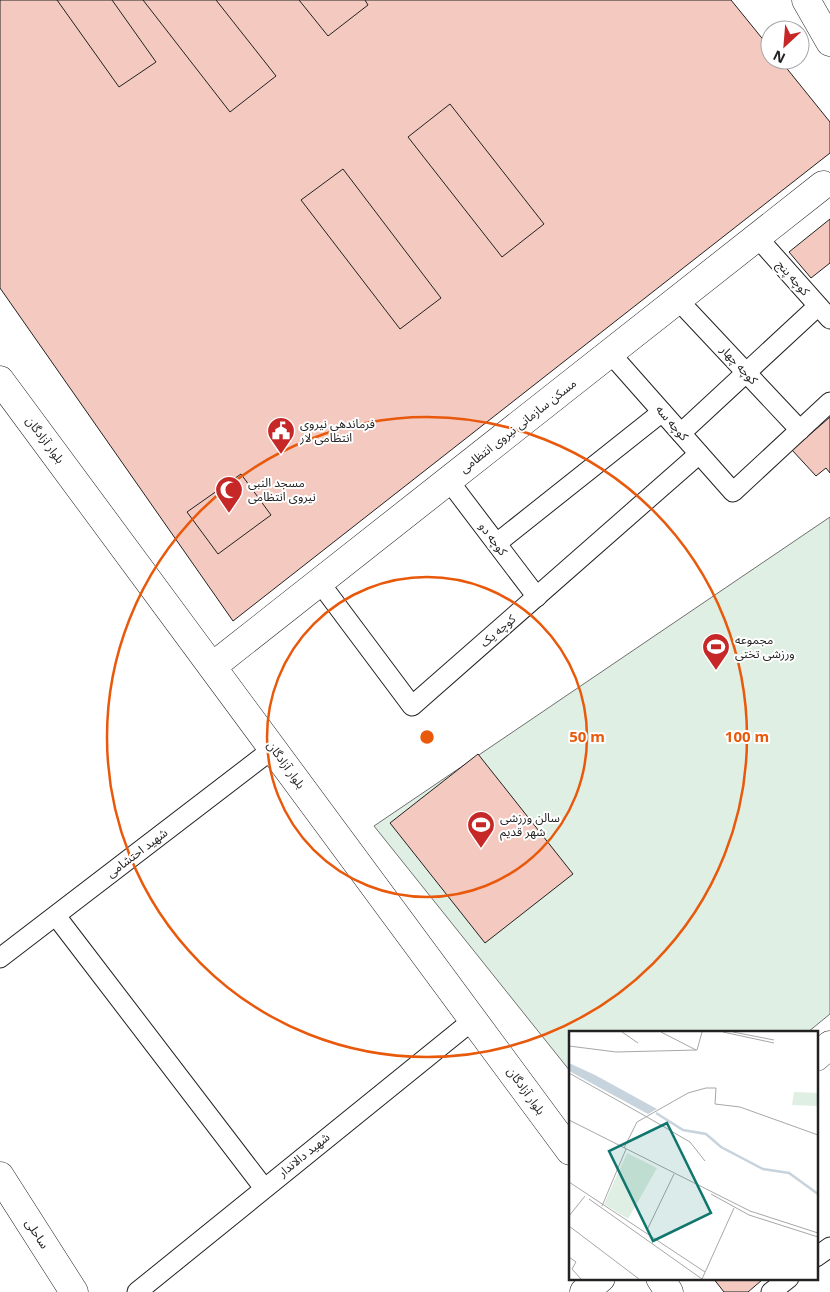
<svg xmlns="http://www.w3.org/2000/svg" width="830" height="1292" viewBox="0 0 830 1292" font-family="'Noto Sans','Noto Sans Arabic',sans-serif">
<rect width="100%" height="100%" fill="#fff"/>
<polygon fill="#e0efe3" stroke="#6f6f6f" points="830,517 830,1014 808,1032 570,1032 570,1071 374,826"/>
<g fill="#f3c9c0" stroke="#222">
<polygon points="0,0 731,0 770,48 770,60 780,60 830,122 830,153 233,621 0,288"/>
<polygon points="57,0 112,0 156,62 119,87"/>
<polygon points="143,0 216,0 276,76 230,112"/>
<polygon points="299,0 365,0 368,5 328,36"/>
<polygon points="450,104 544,224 502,257 408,137"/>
<polygon points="343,169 441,298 400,329 301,200"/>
<polygon points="830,219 830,263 811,278 789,252"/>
<polygon points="830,417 830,473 826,468 816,476 792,450"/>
<polygon points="241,474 271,515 218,554 187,512"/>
<polygon points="478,754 573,874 485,943 390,823"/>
<polygon points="713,1278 760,1278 762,1280 748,1292 724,1292"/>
</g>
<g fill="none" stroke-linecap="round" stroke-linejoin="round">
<defs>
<g id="street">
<polyline points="757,237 830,319"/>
<polyline points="678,300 800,430"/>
<polyline points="610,353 733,492 830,402"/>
<polyline points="681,433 818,306"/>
<polyline points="449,481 537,597"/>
<polyline points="497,543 662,412"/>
<polyline points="320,583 412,706 699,454"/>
<polyline points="56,916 264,1188"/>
<polyline points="0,958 274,748"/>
<polyline points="816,1257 830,1247"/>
<polyline points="137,1292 473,1020"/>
<polyline points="771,1292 789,1278"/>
</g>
<g id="secondary">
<polyline points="806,0 830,42"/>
<polyline points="0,380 570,1151"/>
<polyline points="213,666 823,185"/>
<polyline points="816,1057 830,1045"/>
<polyline points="0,1176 74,1292"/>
<polyline points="660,1278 669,1292"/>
<polyline points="584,1292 601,1278"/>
</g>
</defs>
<use href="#street" stroke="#222" stroke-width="21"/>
<use href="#secondary" stroke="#222" stroke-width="29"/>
<use href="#street" stroke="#fff" stroke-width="19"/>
<use href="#secondary" stroke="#fff" stroke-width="28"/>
</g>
<g fill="none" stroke="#e8590c" stroke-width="2.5">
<circle cx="427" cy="737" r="160"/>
<circle cx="427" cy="737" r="320"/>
</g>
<defs>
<symbol id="civic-pin" viewBox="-11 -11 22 30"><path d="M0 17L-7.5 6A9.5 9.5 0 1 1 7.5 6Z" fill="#c62828" stroke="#fff"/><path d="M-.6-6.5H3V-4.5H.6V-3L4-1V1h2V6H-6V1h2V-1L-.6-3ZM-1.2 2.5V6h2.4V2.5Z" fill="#fff"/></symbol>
<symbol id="mosque-pin" viewBox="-11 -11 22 30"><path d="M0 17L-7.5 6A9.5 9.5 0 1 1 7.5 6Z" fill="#c62828" stroke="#fff"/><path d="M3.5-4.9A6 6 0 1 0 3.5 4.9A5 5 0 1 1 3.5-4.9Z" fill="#fff"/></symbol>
<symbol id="stadium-pin" viewBox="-11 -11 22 30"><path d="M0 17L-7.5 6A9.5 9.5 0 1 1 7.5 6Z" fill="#c62828" stroke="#fff"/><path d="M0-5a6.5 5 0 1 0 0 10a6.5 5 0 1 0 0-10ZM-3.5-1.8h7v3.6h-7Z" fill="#fff"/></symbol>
</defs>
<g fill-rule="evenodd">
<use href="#civic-pin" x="265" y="415" width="32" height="43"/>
<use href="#mosque-pin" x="213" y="474" width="32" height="43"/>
<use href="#stadium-pin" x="700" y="631" width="32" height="43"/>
<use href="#stadium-pin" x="465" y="809" width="32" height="43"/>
</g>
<g text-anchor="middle" stroke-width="4" stroke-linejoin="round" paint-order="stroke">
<g font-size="12" fill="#222" stroke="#fff">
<text transform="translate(793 278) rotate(48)" y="4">کوچه پنج</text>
<text transform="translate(739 365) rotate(47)" y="4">کوچه چهار</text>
<text transform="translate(672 423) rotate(49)" y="4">کوچه سه</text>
<text transform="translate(518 426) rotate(-38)" y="4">مسکن سازمانی نیروی انتظامی</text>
<text transform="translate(45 440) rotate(53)" y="4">بلوار آزادگان</text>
<text transform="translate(493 539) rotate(53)" y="4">کوچه دو</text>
<text transform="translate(498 631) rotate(-41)" y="4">کوچه یک</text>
<text transform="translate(286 765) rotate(54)" y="4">بلوار آزادگان</text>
<text transform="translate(137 853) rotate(-37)" y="4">شهید احتشامی</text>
<text transform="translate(526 1091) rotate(54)" y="4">بلوار آزادگان</text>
<text transform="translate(304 1155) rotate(-39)" y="4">شهید دالاندار</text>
<text transform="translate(37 1234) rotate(57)" y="4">ساحلی</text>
</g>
<g font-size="12" fill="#222" stroke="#fff" text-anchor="start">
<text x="300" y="428">فرماندهی نیروی<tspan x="300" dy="14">انتظامی لار</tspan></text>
<text x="248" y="487">مسجد النبی<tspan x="248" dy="14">نیروی انتظامی</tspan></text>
<text x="735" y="644">مجموعه<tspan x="735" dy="14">ورزشی تختی</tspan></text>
<text x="500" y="822">سالن ورزشی<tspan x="500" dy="14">شهر قدیم</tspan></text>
</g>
</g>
<g transform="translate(569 1031)">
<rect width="249" height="249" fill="#fff"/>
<path d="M225,61L249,62V75L223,74ZM58,122L88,137L59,188L35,173Z" fill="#e0efe3"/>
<path d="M0,32L26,44L88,78L79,83L0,40Z" fill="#c7d3dd"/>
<path fill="none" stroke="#c7d3dd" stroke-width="2.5" d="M87,82L114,99L137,103L152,116L194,138L220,142L249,163"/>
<path fill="none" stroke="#a7a7a7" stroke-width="1" d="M53,1L69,12M92,1L127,19M154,1L205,12M164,1L205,9M0,15L47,21L128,19M128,19L133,1M0,42L78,86M78,86L121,111L136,130M0,89L181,180L249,202M55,117L68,91L119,62L137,57H147L146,73L171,76L249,104M0,151L136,241M142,163L180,184L249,206M20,168L133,248M33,175L57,118M0,185L16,165M0,195L70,248M79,197L105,143M0,226L7,231L3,238L12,248M133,248L165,177"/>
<path fill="#0f766e" fill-opacity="0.15" stroke="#0f766e" stroke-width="2.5" d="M98,92L142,182L84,210L40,120Z"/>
<rect width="249" height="249" fill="none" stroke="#222" stroke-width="2.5"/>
</g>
<circle cx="427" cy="737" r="8" fill="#e8590c" stroke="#fff" stroke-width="2.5"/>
<g font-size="15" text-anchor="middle" font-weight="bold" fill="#e8590c" stroke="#fff" stroke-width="4" stroke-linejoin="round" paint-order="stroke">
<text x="587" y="742">50 m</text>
<text x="747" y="742">100 m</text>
</g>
<g transform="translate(785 45) rotate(206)"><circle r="24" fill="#ffffff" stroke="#a7a7a7"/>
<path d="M0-4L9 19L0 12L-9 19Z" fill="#c62828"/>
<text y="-8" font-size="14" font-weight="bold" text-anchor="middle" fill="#222222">N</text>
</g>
</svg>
